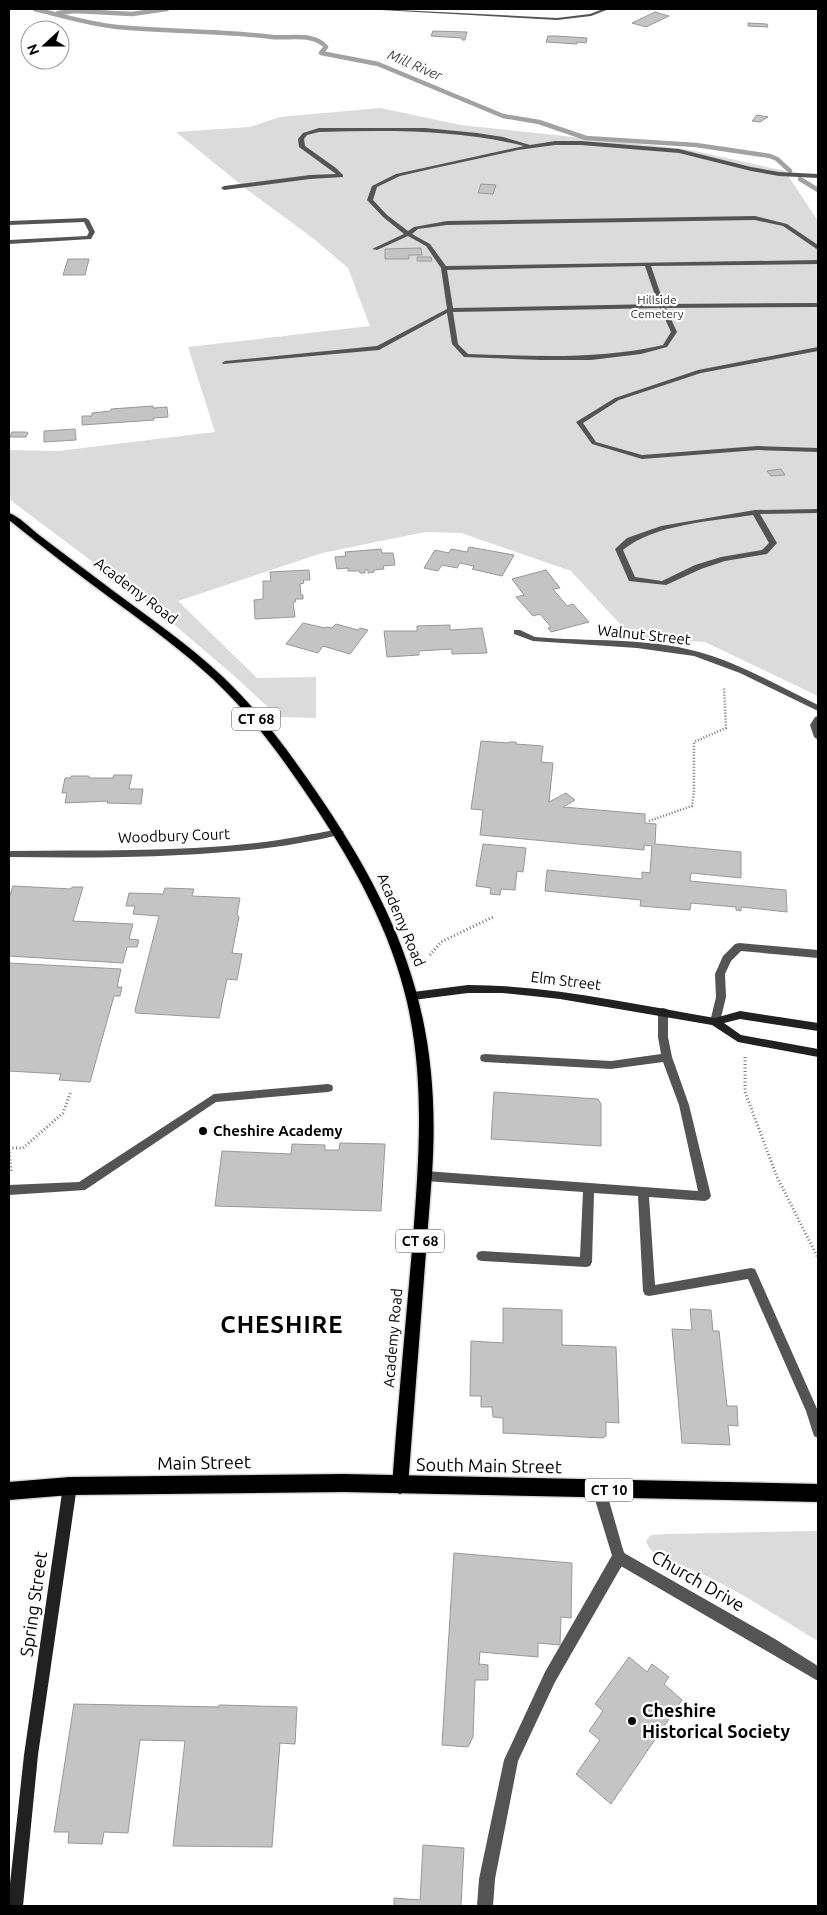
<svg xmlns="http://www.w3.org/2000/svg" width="827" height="1915" viewBox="0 0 827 1915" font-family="Ubuntu,sans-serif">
<rect width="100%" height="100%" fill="#fff"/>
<g fill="#dbdbdb">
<polygon points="380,108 461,125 686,149 785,171 818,221 818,696 705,642 632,637 571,571 461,533 425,532 322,553 178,601 257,678 316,677 316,718 279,717 232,674 157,610 9,499 9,450 58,451 215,432 188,347 370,326 348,268 314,239 245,188 176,132 250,127 280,117"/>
<path d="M818,1531V1641C774,1615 730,1584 683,1566C669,1560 651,1557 646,1541L651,1535L668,1534Z"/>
</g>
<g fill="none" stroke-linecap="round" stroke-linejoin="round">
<g stroke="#a2a2a2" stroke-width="4.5">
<path d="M35,9C62,16 89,24 117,27C168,32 220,30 272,37C289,39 314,32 326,47L321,53L378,64L503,116L539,122L586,138L696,145L770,156L777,159L790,171"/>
<polyline points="58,13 75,11 132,14 167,9"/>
<polyline points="800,179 818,190"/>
</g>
</g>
<g fill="#c4c4c4" stroke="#989898">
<polygon points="655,12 669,16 646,27 632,23"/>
<polygon points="748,23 767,24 768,27 748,26"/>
<polygon points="433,31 467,32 465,40 462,40 462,38 431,36"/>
<polygon points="548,36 556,36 587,38 586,43 577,42 577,44 546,42"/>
<polygon points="757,115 768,117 760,122 752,121"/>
<polygon points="481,184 496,185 493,194 478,193"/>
<polygon points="421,248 422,255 409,255 409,259 385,259 385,249"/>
<polygon points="417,257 431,257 432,261 417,261"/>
<polygon points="68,259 89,259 85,275 63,275"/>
<polygon points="153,406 153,408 167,407 168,417 153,418 154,420 82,425 82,416 92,416 92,413 111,411 111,409"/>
<polygon points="75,429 76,440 44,442 44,431"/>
<polygon points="12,432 26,432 28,433 26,437 10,437"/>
<polygon points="781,469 785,475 771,476 767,471"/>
<polygon points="469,547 514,555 502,576 472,569 474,566 460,563 457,568 442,565 438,571 424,568 435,550 449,553 451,549 467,552"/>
<polygon points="381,549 382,553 393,553 395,565 383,566 384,569 374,570 374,572 368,573 368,570 365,570 365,573 360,573 359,571 348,571 348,568 337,569 335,557 346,556 345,552"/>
<polygon points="309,570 310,580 303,580 304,583 300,584 301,595 303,595 303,599 295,599 296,602 293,602 295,617 255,619 254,600 263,599 263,581 271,581 270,572"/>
<polygon points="546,570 560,588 553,589 567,606 573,604 589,622 551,632 548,628 551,627 540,614 533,616 516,597 524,595 512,579"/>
<polygon points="303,623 325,628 326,627 332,628 336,624 358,630 360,628 368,630 350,654 323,646 318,653 286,644"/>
<polygon points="450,625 450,630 482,628 487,653 452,654 452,649 419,651 419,655 387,657 384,631 417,631 417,626"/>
<polygon points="481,741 509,743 509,742 516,742 516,744 543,746 541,762 553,763 549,802 566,793 575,800 563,807 645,814 645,823 656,824 655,844 741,852 741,878 691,873 690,881 786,890 787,912 741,907 741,911 736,910 736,907 691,903 690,910 640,906 641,900 545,891 547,870 642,879 642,872 650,873 652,846 644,845 644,850 480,835 483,810 471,809"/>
<polygon points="114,775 132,775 129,789 143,789 141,804 107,803 108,801 65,803 67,793 62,793 65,778 71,778 71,776 89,776 89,778 113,778"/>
<polygon points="483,844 526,848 523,872 517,871 515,890 501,889 500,895 490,894 491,888 476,886"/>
<polygon points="13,886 71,889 72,887 83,887 73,921 133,924 129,939 139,940 137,947 127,947 123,963 9,956 9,898"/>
<polygon points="165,888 194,889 192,896 240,898 237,914 239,917 232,953 242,954 237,980 227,979 219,1018 136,1013 135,1010 159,916 133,914 135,906 126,906 129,893 163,894"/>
<polygon points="9,963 121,969 117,987 122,987 120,996 114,996 90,1082 59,1080 61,1074 9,1071"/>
<polygon points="494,1092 598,1099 601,1104 601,1146 491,1139"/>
<polygon points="340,1143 385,1144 381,1211 215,1206 222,1151 291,1154 292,1144 325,1145 325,1150 339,1150"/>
<polygon points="503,1308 562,1310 562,1345 616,1347 619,1423 606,1422 606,1436 603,1438 503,1433 503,1418 493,1417 492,1407 481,1407 481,1396 470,1396 471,1341 503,1343"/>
<polygon points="690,1309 711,1310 713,1331 719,1331 727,1406 737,1406 738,1426 728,1425 730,1445 682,1443 672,1329 692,1330"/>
<polygon points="454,1553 572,1563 571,1618 561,1617 560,1645 538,1643 538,1657 480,1652 479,1664 488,1665 488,1680 475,1680 473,1737 468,1747 442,1745"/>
<polygon points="629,1657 647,1672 652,1664 669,1677 664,1684 682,1700 611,1804 576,1774 600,1740 589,1731 603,1711 595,1704"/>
<polygon points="74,1704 219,1707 219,1705 297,1707 295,1744 280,1743 272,1847 173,1846 185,1741 140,1740 128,1833 104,1832 102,1844 68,1843 69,1832 54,1832"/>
<polygon points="423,1845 464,1848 461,1906 394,1906 394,1898 420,1900"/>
</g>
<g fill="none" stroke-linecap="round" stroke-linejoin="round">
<defs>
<path id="primary" d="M9,513C20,517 30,528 39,535C63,553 88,572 112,590C150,618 189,645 223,677C262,714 292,756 322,800C405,923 442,1024 432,1174L408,1486L406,1491L400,1494L394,1491L392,1486C398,1403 406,1321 413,1238C419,1158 425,1081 407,1002C391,932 355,867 316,808C286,763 254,718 214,680C184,652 150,627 117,603C80,576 44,548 9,520Z"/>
<polygon id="highway" points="344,1474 818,1484 818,1502 344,1492 70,1495 9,1500 9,1482 70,1477"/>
</defs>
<use href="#primary" stroke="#dbdbdb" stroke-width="3"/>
<use href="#highway" stroke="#dbdbdb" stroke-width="3"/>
<polyline stroke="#767676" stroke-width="2.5" stroke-dasharray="1 2" stroke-linecap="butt" points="649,821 692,806 694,792 694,742 726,728 724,688"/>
<g stroke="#767676" stroke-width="3" stroke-dasharray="1 2.5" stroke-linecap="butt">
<polyline points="430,955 441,942 493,917"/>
<polyline points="745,1057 745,1092 777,1177 818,1258"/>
<polyline points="9,1148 23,1148 63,1113 71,1091"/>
<polyline points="9,1149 11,1171"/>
</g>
<g fill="#545454" fill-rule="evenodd">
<path d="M319,128H425L477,133L503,137L530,145L555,141H581L679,149L751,167L779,172L818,174V178L779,176L751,171L679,153L581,145H555L518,150L435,168L400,176L377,187L373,200L387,215L408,231L414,227L447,221L755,216L787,224L818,245V250L783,226L755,220L447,225L418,229L412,234L430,244L446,266L818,260V264L651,266L664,304L818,303V307L666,308L677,332L667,347L641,354L591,360H541L464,357L452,344L447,313L379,350L223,364L222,363L225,361L377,346L447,309L441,268L426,246L408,236L377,250L372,249L404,234L383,217L367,200L372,186L396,174L524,146C456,129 388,130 319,132L307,135L304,139L305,146L336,168L343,175V177L310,179L224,190L221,188L224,186L310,175L336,174L299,147L298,139L303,133ZM645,266L658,304L453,308L447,270ZM660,308L671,332L663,345C598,360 534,356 468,354L458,344L453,312Z"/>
<polygon points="86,218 89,220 95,232 91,239 9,244 9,240 87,236 89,232 84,222 9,225 9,221"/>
<polygon points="818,347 818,351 701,373 619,400 583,423 596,442 642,455 758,446 818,448 818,452 758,450 642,459 592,444 576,422 615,398 698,370"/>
<path d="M818,509V513L760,514L777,543L767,554L725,561L701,569L666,585L629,581L615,549L627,538L661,526L755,510ZM753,515L769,543L762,550L721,557L695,565L662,581L635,577L623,550C654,524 714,521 753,515Z"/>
<polygon points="818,716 818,740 814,737 810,725 815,717"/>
<polygon points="739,943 818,950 818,958 741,951 731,961 725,974 726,997 720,1022 719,1025 711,1025 710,1022 716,997 715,974 723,956 735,944"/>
<polygon points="663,1008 667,1009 668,1012 668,1037 672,1057 689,1105 711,1196 709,1199 705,1201 649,1197 655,1285 751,1268 755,1269 818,1411 818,1438 814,1436 806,1411 748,1279 649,1296 645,1295 643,1291 638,1196 594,1193 592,1262 590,1266 586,1267 482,1261 478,1260 476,1256 478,1252 482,1251 580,1257 583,1192 425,1181 421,1179 419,1176 421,1173 425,1171 698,1191 679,1105 663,1062 611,1069 485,1062 481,1061 480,1058 481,1055 485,1054 611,1061 661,1054 658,1037 658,1012 659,1009"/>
<polygon points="328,1084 332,1085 333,1088 332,1091 328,1092 216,1102 85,1190 9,1195 9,1185 79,1182 214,1094"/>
<polygon points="619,1550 624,1552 626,1557 624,1562 555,1682 518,1761 495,1879 493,1906 477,1906 479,1879 504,1760 545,1672 614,1552"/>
</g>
<g fill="#545454" fill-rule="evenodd">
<polygon points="379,9 557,18 590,14 603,9 609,9 591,16 557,20 381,10"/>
<path d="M514,630H520L535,637C589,642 646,637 699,652C741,664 779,686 818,705V711L740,673L694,656L637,648L533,641L514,634Z"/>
<path d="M339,829L344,832L342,834C308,843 272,848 237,851C161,858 85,858 9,857V851C91,850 174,852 256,843C284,840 312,834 339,829Z"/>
<polygon points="599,1484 604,1486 606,1490 624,1553 775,1639 818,1666 818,1681 614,1562 592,1490 594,1486"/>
</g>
<g fill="#212121" fill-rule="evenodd">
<path d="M468,985C551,985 633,1004 715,1018L740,1011L818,1023V1031L740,1019L724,1023L741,1035L818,1049V1057L738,1042L712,1025L560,999L502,993H468L413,1000L409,999L408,996L409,993L413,992Z"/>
<polygon points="70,1480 75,1482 77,1486 38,1755 23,1906 9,1906 9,1893 24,1755 63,1486 65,1482"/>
</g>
<use href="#primary" fill="#000" fill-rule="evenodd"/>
<use href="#highway" fill="#000" fill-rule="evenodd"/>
</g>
<g fill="#000" stroke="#fff" stroke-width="2">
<circle cx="203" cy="1131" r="5"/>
<circle cx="632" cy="1721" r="5"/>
</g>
<g text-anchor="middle" stroke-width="4.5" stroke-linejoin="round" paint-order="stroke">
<g font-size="12" fill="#323232" stroke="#fff">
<text x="657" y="304">Hillside<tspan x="657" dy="14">Cemetery</tspan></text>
</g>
<g font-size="14" font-style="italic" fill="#434343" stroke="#fff">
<text transform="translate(415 65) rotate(23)" y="5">Mill River</text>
</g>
<g fill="#fff" stroke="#4c4c4c" stroke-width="1">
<rect x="232" y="707.5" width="48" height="23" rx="4"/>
<rect x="396" y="1229.5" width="48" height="23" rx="4"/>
<rect x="585" y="1478.5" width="48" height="23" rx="4"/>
</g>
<g font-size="14" font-weight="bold" fill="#000">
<text x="256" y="724">CT 68</text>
<text x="420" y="1246">CT 68</text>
<text x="609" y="1495">CT 10</text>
</g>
<g font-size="15" fill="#000" stroke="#fff">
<text transform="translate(136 591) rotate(37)" y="5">Academy Road</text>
<text transform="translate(644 635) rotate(6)" y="5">Walnut Street</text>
<text transform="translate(174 836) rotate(-2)" y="5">Woodbury Court</text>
<text transform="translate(401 920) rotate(67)" y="5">Academy Road</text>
<text transform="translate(566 981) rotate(7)" y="5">Elm Street</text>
<text transform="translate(393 1338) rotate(-85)" y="5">Academy Road</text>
</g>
<g font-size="15" font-weight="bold" fill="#000" stroke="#fff" text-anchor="start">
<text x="213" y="1136">Cheshire Academy</text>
</g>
<g font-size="18" fill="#000" stroke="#fff">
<text transform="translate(204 1463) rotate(-1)" y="6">Main Street</text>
<text transform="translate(489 1466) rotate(1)" y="6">South Main Street</text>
<text transform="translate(698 1581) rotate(30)" y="6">Church Drive</text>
<text transform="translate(34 1604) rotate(-82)" y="6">Spring Street</text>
</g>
<g font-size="18" font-weight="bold" fill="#000" stroke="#fff" text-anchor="start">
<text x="642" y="1717">Cheshire<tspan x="642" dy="21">Historical Society</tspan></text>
</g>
<g font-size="24" font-weight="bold" letter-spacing="1" fill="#000" stroke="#fff">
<text x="282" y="1333">CHESHIRE</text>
</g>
</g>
<rect width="827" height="1915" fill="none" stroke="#000000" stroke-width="20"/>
<g transform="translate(45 45) rotate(249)"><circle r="24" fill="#ffffff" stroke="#999999"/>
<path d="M0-4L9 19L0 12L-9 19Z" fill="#000000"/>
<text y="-8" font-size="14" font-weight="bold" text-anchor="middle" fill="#000000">N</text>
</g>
</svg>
